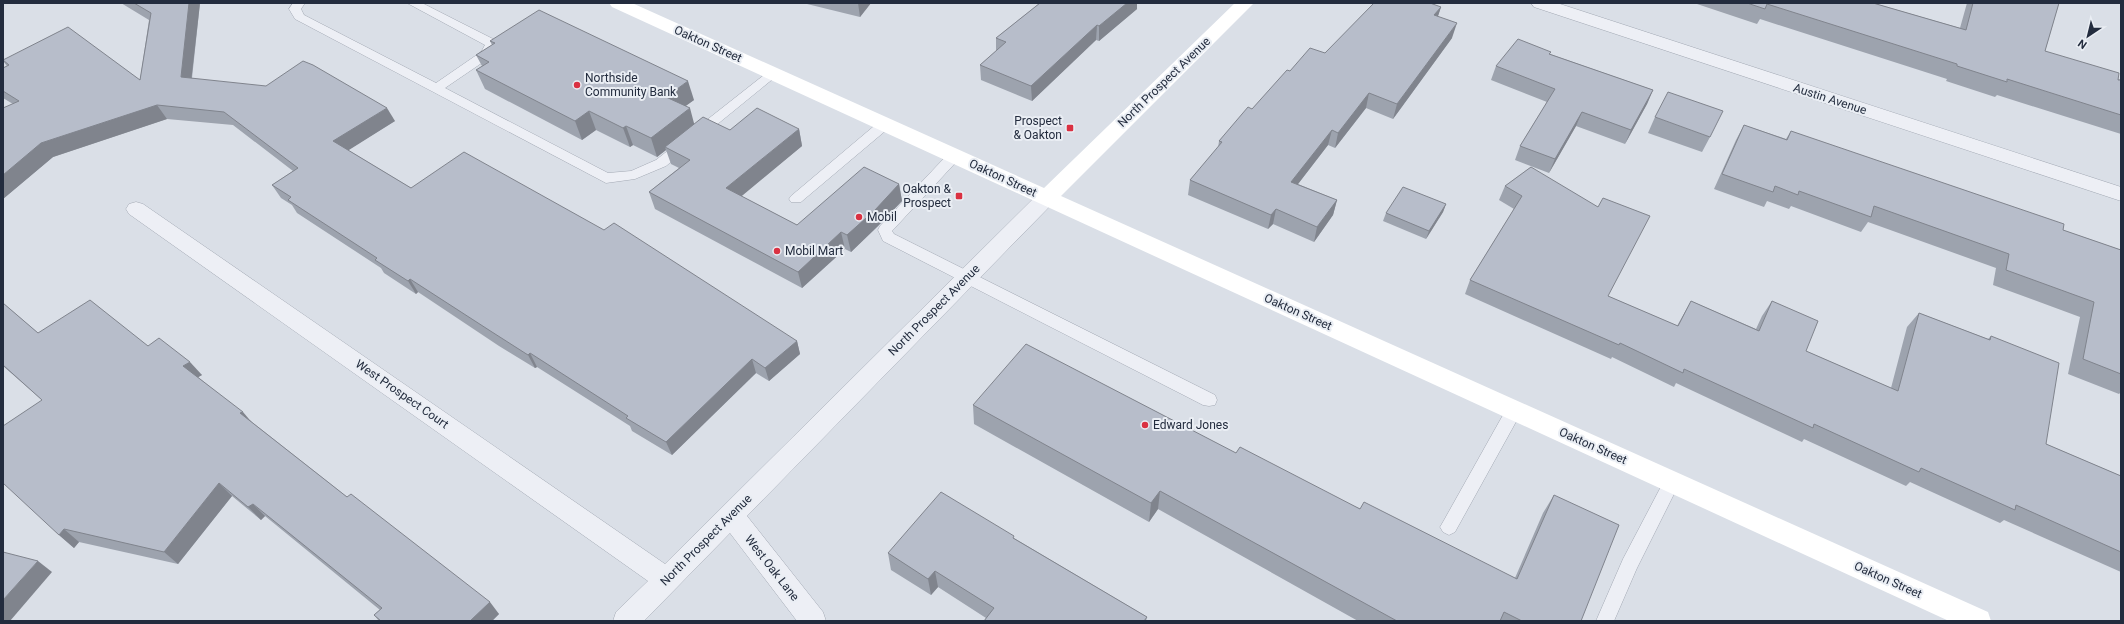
<svg xmlns="http://www.w3.org/2000/svg" width="2124" height="624" viewBox="0 0 2124 624" font-family="Roboto,sans-serif">
<rect width="100%" height="100%" fill="#dadfe7"/>
<g fill="none" stroke-linecap="round" stroke-linejoin="round">
<defs>
<g id="lane">
<polygon points="293,3 305,3 301,9 304,15 436,83 481,52 485,45 407,3 422,3 495,40 497,48 489,58 445,88 608,173 631,171 656,160 769,71 773,70 779,74 666,166 635,179 606,183 295,19 289,9"/>
<polygon points="885,120 891,124 890,127 801,202 791,202 789,199 791,196 880,121"/>
<polygon points="954,152 959,153 961,156 959,159 892,231 894,234 1215,395 1217,400 1215,405 1209,406 1203,405 883,241 878,230 880,226 949,153"/>
<polygon points="1514,404 1520,406 1522,411 1455,532 1449,535 1443,532 1440,527 1443,522 1508,406"/>
<polygon points="1672,475 1678,477 1680,482 1637,568 1614,621 1596,621 1623,559 1666,477"/>
</g>
<g id="street">
<polygon points="1531,3 1557,3 2121,187 2121,201 1534,7"/>
<polygon points="1046,191 1053,193 1056,198 1053,203 747,516 823,612 826,621 797,621 730,533 644,621 613,621 616,612 648,581 129,214 126,209 129,204 136,202 143,204 665,564 1039,193"/>
</g>
</defs>
<use href="#lane" stroke="#a3a9b4" stroke-width="1"/>
<use href="#street" stroke="#a3a9b4" stroke-width="1"/>
<use href="#lane" fill="#edeff5" fill-rule="evenodd"/>
<use href="#street" fill="#edeff5" fill-rule="evenodd"/>
<polygon fill="#fff" fill-rule="evenodd" points="609,3 632,3 1044,188 1235,3 1254,3 1061,196 1988,612 1991,621 1949,621 612,7"/>
</g>
<g fill="#9da3ae">
<polygon points="121,3 200,3 192,78 395,121 348,150 411,188 797,341 800,354 769,381 756,373 672,455 632,431 630,426 537,367 535,368 499,346 418,292 416,294 384,273 381,268 297,213 292,205 281,198 272,185 293,171 233,125 167,119 53,157 3,199 3,108 13,104 3,98 3,68 7,66 3,61 140,80 149,20"/>
<polygon points="807,3 871,3 860,17 807,4"/>
<polygon points="1040,3 1137,3 1137,9 1099,41 1096,40 1032,101 981,80 980,65 996,51 996,38"/>
<polygon points="1694,3 1873,3 1960,28 1967,3 2059,3 2045,51 2121,80 2121,134 1997,95 1995,97 1946,81 1947,79 1760,19 1757,24"/>
<polygon points="1441,7 1438,16 1452,38 1393,119 1366,108 1335,148 1328,145 1298,184 1337,200 1333,215 1314,242 1273,224 1268,229 1188,195 1190,180 1218,148 1219,141 1252,109 1290,71 1325,53"/>
<polygon points="490,41 694,100 685,106 694,124 730,130 799,129 802,146 741,196 797,225 899,184 902,201 878,226 851,252 845,249 802,288 655,209 649,192 679,168 671,164 666,150 657,157 633,145 630,147 596,130 582,140 485,89 476,70 482,66 476,55 492,45"/>
<polygon points="1551,52 1550,54 1653,90 1647,104 1625,144 1576,126 1549,173 1515,160 1520,146 1547,102 1491,80 1496,66"/>
<polygon points="1655,117 1710,137 1702,152 1648,133"/>
<polygon points="1744,125 1786,139 1791,131 2063,230 2121,250 2121,392 2119,394 2068,374 2080,317 1993,285 1996,268 1868,222 1861,232 1791,206 1789,209 1767,201 1764,207 1714,189 1736,140"/>
<polygon points="1531,167 1608,296 1677,326 1691,301 1756,329 1762,316 1772,301 1806,351 1891,388 1907,327 1919,313 1988,339 1991,336 2046,444 2121,476 2121,572 2004,520 2000,523 1910,482 1906,486 1804,439 1802,442 1676,383 1674,387 1612,357 1611,359 1465,294 1470,280 1514,209 1499,200 1505,186"/>
<polygon points="1446,204 1443,212 1426,239 1383,221 1386,213"/>
<polygon points="3,303 38,333 148,346 202,375 198,377 253,423 347,497 499,614 492,621 379,621 374,615 380,610 265,516 261,520 232,496 178,564 79,542 74,548 59,535 42,400 3,366"/>
<polygon points="973,405 1236,453 1515,578 1543,513 1554,495 1581,621 1358,621 1158,509 1149,522 974,424"/>
<polygon points="1014,538 1147,617 1146,621 984,621 986,618 938,587 931,595 891,570 888,553"/>
</g>
<g fill="#80848d">
<polygon points="189,3 200,3 190,91 181,77"/>
<polygon points="858,3 871,3 860,17"/>
<polygon points="1127,3 1137,3 1137,9 1099,41 1099,26"/>
<polygon points="1441,7 1436,22 1434,15"/>
<polygon points="1457,23 1452,38 1393,119 1397,104"/>
<polygon points="1097,25 1096,40 1032,101 1031,86"/>
<polygon points="688,81 694,100 672,116 666,97"/>
<polygon points="1653,90 1647,104 1625,144 1631,130"/>
<polygon points="1369,93 1366,108 1335,148 1338,133"/>
<polygon points="157,105 167,119 53,157 3,199 3,175 41,143"/>
<polygon points="387,108 395,121 341,155 333,141"/>
<polygon points="690,108 695,127 665,147 666,150 657,157 651,138"/>
<polygon points="589,111 596,130 582,140 575,121"/>
<polygon points="1582,112 1576,126 1549,173 1555,159"/>
<polygon points="626,126 633,145 630,147 623,128"/>
<polygon points="799,129 802,146 731,205 726,188"/>
<polygon points="1332,130 1328,145 1288,197 1291,182"/>
<polygon points="899,184 902,201 878,226 851,252 847,235"/>
<polygon points="1337,200 1333,215 1314,242 1317,227"/>
<polygon points="1446,204 1443,212 1426,239 1429,231"/>
<polygon points="1276,209 1273,224 1268,229 1271,215"/>
<polygon points="841,232 845,249 802,288 798,272"/>
<polygon points="410,279 418,292 416,294 408,281"/>
<polygon points="797,341 800,354 769,381 765,368"/>
<polygon points="530,353 537,367 535,368 528,355"/>
<polygon points="752,359 756,373 672,455 666,442"/>
<polygon points="190,362 202,375 195,379 183,366"/>
<polygon points="243,412 254,425 240,413"/>
<polygon points="219,483 232,496 178,564 164,552"/>
<polygon points="1160,491 1158,509 1149,522 1151,503"/>
<polygon points="253,504 265,516 261,520 248,507"/>
<polygon points="64,529 79,542 74,548 59,535"/>
<polygon points="38,561 52,572 10,621 3,621 3,600"/>
<polygon points="935,571 938,587 931,595 928,579"/>
<polygon points="490,602 499,614 492,621 470,621"/>
</g>
<g fill="#b7bdca" stroke="#80848d">
<polygon points="134,3 189,3 181,77 266,86 303,61 313,65 387,108 333,141 411,188 464,152 604,230 614,223 797,341 765,368 752,359 666,442 626,418 628,416 530,353 528,355 492,332 410,279 408,281 375,260 377,258 288,200 291,197 272,185 298,168 224,112 157,105 41,143 3,175 3,108 19,101 3,91 3,68 9,65 3,60 68,27 140,80 151,13"/>
<polygon points="1040,3 1127,3 1099,26 1097,25 1031,86 980,65 1006,42 996,38"/>
<polygon points="1374,3 1430,3 1441,7 1434,15 1457,23 1397,104 1369,93 1338,133 1332,130 1291,182 1337,200 1317,227 1276,209 1271,215 1190,180 1222,142 1219,141 1248,107 1252,109 1287,70 1290,71 1310,48 1325,53"/>
<polygon points="1747,3 1873,3 1966,30 1973,3 2059,3 2045,51 2119,73 2118,80 2121,80 2121,115 2007,79 2007,82 1957,66 1957,64 1767,4 1765,9"/>
<polygon points="539,10 688,81 666,97 690,108 651,138 626,126 623,128 589,111 575,121 476,70 489,62 476,55 495,43 490,41"/>
<polygon points="1518,39 1551,52 1549,54 1653,90 1631,130 1582,112 1555,159 1520,146 1555,89 1496,66"/>
<polygon points="1668,92 1723,111 1710,137 1655,117"/>
<polygon points="757,108 799,129 726,188 797,225 864,167 899,184 875,210 847,235 841,232 798,272 649,192 690,160 665,147 703,117 730,130"/>
<polygon points="1744,125 1787,140 1791,131 2064,224 2063,230 2121,250 2121,374 2083,359 2094,302 2006,270 2009,254 1874,206 1871,217 1799,191 1798,195 1775,186 1773,192 1722,174"/>
<polygon points="1531,167 1598,207 1603,198 1650,216 1608,296 1678,326 1691,301 1759,331 1772,301 1818,321 1806,351 1898,391 1919,313 1990,340 1991,336 2059,363 2046,444 2121,476 2121,552 2016,505 2015,510 1921,468 1919,472 1814,424 1813,428 1684,369 1683,373 1620,343 1619,345 1470,280 1522,196 1505,186"/>
<polygon points="1403,187 1446,204 1429,231 1386,213"/>
<polygon points="90,300 148,346 159,338 190,362 183,366 243,412 240,413 347,497 351,494 490,602 470,621 381,621 374,615 382,608 253,504 248,507 219,483 164,552 64,529 59,535 3,483 3,426 42,400 3,365 3,303 38,333"/>
<polygon points="1026,344 1236,453 1240,447 1360,509 1364,502 1517,579 1554,495 1619,525 1581,621 1522,621 1504,612 1500,621 1397,621 1160,491 1151,503 973,405"/>
<polygon points="941,492 1014,536 1013,538 1147,617 1144,621 984,621 994,608 935,571 928,579 888,553"/>
<polygon points="3,552 38,561 3,600"/>
</g>
<g fill="#da3142" stroke="#eaeef4" stroke-width="1.5">
<circle cx="577" cy="85" r="4"/>
<rect x="1066" y="124" width="8" height="8" rx="2"/>
<rect x="955" y="192" width="8" height="8" rx="2"/>
<circle cx="859" cy="217" r="4"/>
<circle cx="777" cy="251" r="4"/>
<circle cx="1145" cy="425" r="4"/>
</g>
<g text-anchor="middle" stroke-width="4" stroke-linejoin="round" paint-order="stroke">
<g font-size="12" fill="#232c3e" stroke="#eaeef4">
<text transform="translate(708 44) rotate(24)" y="4">Oakton Street</text>
<text transform="translate(1164 82) rotate(-44)" y="4">North Prospect Avenue</text>
<text transform="translate(1830 99) rotate(18)" y="4">Austin Avenue</text>
<text transform="translate(1003 178) rotate(25)" y="4">Oakton Street</text>
<text transform="translate(934 310) rotate(-45)" y="4">North Prospect Avenue</text>
<text transform="translate(1298 312) rotate(24)" y="4">Oakton Street</text>
<text transform="translate(402 394) rotate(35)" y="4">West Prospect Court</text>
<text transform="translate(1593 446) rotate(24)" y="4">Oakton Street</text>
<text transform="translate(706 540) rotate(-45)" y="4">North Prospect Avenue</text>
<text transform="translate(772 568) rotate(52)" y="4">West Oak Lane</text>
<text transform="translate(1888 580) rotate(24)" y="4">Oakton Street</text>
</g>
<g font-size="12" fill="#232c3e" stroke="#eaeef4" text-anchor="start">
<text x="585" y="82">Northside<tspan x="585" dy="14">Community Bank</tspan></text>
<text x="1062" y="125" text-anchor="end">Prospect<tspan x="1062" dy="14">&amp; Oakton</tspan></text>
<text x="951" y="193" text-anchor="end">Oakton &amp;<tspan x="951" dy="14">Prospect</tspan></text>
<text x="867" y="221">Mobil</text>
<text x="785" y="255">Mobil Mart</text>
<text x="1153" y="429">Edward Jones</text>
</g>
</g>
<rect width="2124" height="624" fill="none" stroke="#232c3e" stroke-width="8"/>
<g transform="translate(2088 36) rotate(215)" stroke="#eaeef4" stroke-width="3" paint-order="stroke">
<path d="M0-3L7 15L0 10L-7 15Z" fill="#232c3e"/>
<text y="-6" font-size="11" font-weight="bold" text-anchor="middle" fill="#232c3e">N</text>
</g>
</svg>
